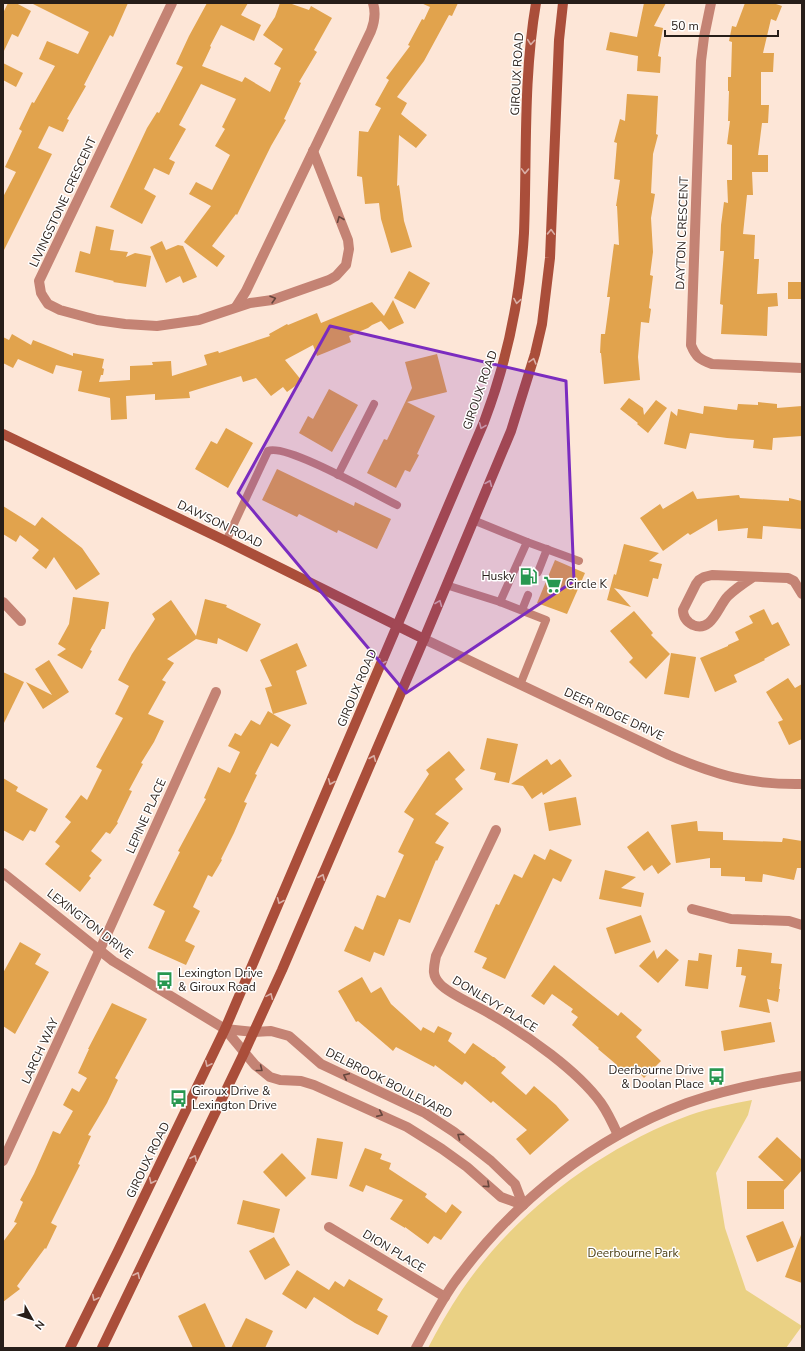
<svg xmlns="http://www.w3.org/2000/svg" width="805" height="1351" font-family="'Nunito Sans',sans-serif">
<rect width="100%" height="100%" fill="#fde6d7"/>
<path fill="#ead184" d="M752 1100 748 1115 716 1173 725 1228 746 1290 802 1326 786 1348H428C438 1329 449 1309 462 1290 514 1213 602 1147 690 1115 710 1108 731 1104 752 1100Z"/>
<g fill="#e1a34d">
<polygon points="8,3 16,3 31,11 18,37 12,34 3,53 3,13"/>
<polygon points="31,3 128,3 113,37 110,35 84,85 86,86 67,119 69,120 63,132 49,126 38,148 52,154 3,252 3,197 16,172 5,167 22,131 19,129 32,102 34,103 55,66 39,59 47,41 78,54 89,32"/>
<polygon points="207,3 248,3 241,15 261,25 254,41 221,25 210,46 211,47 202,66 242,82 245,77 270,92 281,68 274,64 283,49 263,35 275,17 280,3 289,3 309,10 311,6 332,18 314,50 317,52 299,82 301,83 284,119 286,120 271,146 237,215 236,214 212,246 225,256 217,267 184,242 211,206 189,194 196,182 212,190 230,155 215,146 225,129 222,127 236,99 201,84 179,125 186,129 169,159 175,162 169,175 154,168 144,189 156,196 142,224 110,207 147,128 157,112 159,113 183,67 176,64 189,36"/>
<polygon points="421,3 458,3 452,16 449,15 424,61 397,97 407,103 401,114 427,135 416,148 399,135 397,186 399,185 404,221 412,247 391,253 381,219 379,203 365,204 362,177 357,176 359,131 368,132 381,108 375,105 389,80 386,78 410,46 408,45 422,19 424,20 430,7"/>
<polygon points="644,3 666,3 654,26 663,28 658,56 661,57 660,73 637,71 638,56 606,50 610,32 637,37"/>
<polygon points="745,3 773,3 782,6 776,21 771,19 763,53 774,53 773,72 761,72 761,105 769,105 768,123 762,123 758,155 768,155 768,172 752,172 753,195 747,195 743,234 755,235 754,259 759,259 757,294 777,293 778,306 768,307 767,336 721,334 723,305 720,304 724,251 720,251 721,225 724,202 728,203 727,180 732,180 732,145 727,144 730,121 728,121 729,91 728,91 728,77 731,77 732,42 729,41 732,26 736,27"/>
<polygon points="3,63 23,73 16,87 3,80"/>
<polygon points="627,94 658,96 656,134 658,135 653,154 651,193 655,194 651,218 653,252 650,275 653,276 649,308 651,309 649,323 641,322 638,357 640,380 604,384 601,353 600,353 601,334 605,334 610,297 607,297 614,244 619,245 617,206 616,206 620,180 614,179 617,143 614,142 620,119 625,121"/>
<polygon points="96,226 114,230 110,250 128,252 126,257 135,253 151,256 146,287 113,282 114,281 75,272 80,251 90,254"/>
<polygon points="162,241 166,250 178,245 183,246 197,277 183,283 180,276 166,283 150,247"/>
<polygon points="409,271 430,283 415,309 394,298"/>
<rect x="788" y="282" width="14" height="17"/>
<polygon points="393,300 404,323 389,330 381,321 372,325 368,328 349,336 351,342 327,352 317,356 313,345 285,360 302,381 287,392 283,387 271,396 256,378 243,382 241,376 189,392 190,398 155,400 155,394 126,396 127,419 111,420 110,398 78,391 82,371 56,365 53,374 18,359 13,368 3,363 3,337 9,340 12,334 31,345 33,340 73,356 73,353 104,359 102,368 104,369 103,375 101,375 99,382 130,380 130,366 153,365 152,362 171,361 172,376 207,365 204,355 218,351 219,353 270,336 269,334 287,324 288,325 317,313 321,323 372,302 384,316"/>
<polygon points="437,354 447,392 407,402 435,416 417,454 419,455 410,472 405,470 396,488 367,473 384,439 387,440 412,388 405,362"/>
<polygon points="329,389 358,405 332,452 299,433 308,416 313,419"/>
<polygon points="629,398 643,408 644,415 656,400 667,408 648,433 637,424 638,423 620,409"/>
<polygon points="758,402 777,404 777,408 802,406 802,436 773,438 772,450 753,448 754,440 727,438 690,433 686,449 664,444 671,411 677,416 678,409 703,414 704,406 737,410 738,404 758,405"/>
<polygon points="226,428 253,443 228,488 195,469 211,441 217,444"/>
<polygon points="277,469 354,506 355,502 391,519 377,549 338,530 337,533 299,514 297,517 262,500"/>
<polygon points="693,491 697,499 739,495 740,498 789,501 789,498 802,501 802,529 763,526 762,539 747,538 748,528 718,531 717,519 690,535 688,533 663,551 640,518 660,504 663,509"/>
<polygon points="3,506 35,526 42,517 82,548 100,574 76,590 54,557 46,569 32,558 39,550 20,535 16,542 3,534"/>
<polygon points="624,544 659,553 649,561 662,564 658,579 653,578 648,597 614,588 631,607 607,600 614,574 616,575"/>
<polygon points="555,560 585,573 567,614 537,603"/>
<polygon points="73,597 109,602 105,629 102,629 90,650 92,651 82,669 57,655 66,649 58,644 69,624"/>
<polygon points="205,599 227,605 226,607 261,624 247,652 218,638 217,644 196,639 167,659 174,663 162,680 166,682 148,714 164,721 154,742 141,763 143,764 129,790 132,791 117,822 118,823 110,834 106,832 91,851 102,860 89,876 91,878 80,892 45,864 60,846 55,842 71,822 65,817 81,795 87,800 102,770 96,767 123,718 115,714 129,686 118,680 132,654 155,619 152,614 171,600 196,636"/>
<polygon points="764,609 772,625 778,622 790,645 764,659 765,660 734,675 737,682 715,692 700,658 728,646 728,645 739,640 735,632 753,623 749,616"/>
<polygon points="634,611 653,633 651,635 670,654 646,679 629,662 633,658 610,631"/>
<polygon points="297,643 307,666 296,671 307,704 273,714 291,725 278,747 271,743 255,774 257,775 244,802 247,803 234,833 221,859 222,860 212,877 208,875 193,907 200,911 185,941 195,946 186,965 148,948 165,911 153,905 180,852 178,851 206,799 204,798 218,767 230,773 240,752 228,746 235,733 241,736 251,720 260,725 268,711 273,714 265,688 272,686 260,660"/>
<polygon points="671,653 696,657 689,698 664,694"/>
<polygon points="49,660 69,692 43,709 26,682 52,695 35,669"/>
<polygon points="3,672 24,682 3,725"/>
<polygon points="788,678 795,688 802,684 802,739 789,745 778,722 783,720 766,692"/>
<polygon points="487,738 518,744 509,783 494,780 496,773 480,769"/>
<polygon points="449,751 465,770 455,779 463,789 435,814 449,823 435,843 444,847 437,861 436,860 410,923 399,919 384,956 374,952 370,962 344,951 355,926 363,930 377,895 385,898 404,855 398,852 414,819 404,812 429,774 426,770"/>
<polygon points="547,759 551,765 560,759 572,776 543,795 542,792 532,799 523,786 511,784"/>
<polygon points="3,778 18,787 16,791 48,809 35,832 30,830 23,841 3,830"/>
<polygon points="576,797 581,825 549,831 544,803"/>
<polygon points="697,821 698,831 723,832 723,840 782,842 783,838 802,841 802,868 797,868 794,880 763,874 762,882 745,881 745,877 721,876 721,868 710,868 710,858 676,863 671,825"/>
<polygon points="648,831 671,864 658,874 652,865 644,871 627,847"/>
<polygon points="550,849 572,860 561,882 553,878 505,979 482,968 487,958 474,952 496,904 499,905 514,874 522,878 534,854 545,860"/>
<polygon points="605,870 636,877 621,888 644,893 641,907 599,899"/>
<polygon points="641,915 651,942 615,954 606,928"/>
<polygon points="20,942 41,954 35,964 49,972 15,1034 3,1026 3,973"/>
<polygon points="666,949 679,960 658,983 639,966 654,950 657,959"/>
<polygon points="738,949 772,953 771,963 782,964 779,989 780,989 778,1002 767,999 770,1013 739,1007 746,976 741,975 742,967 736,967"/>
<polygon points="699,953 712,955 708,989 685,986 688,960 698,961"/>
<polygon points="554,965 618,1016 621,1012 642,1030 636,1037 661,1061 644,1078 635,1068 627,1076 616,1066 617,1065 598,1049 599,1048 572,1025 578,1017 571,1012 573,1009 552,994 544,1005 531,996"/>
<polygon points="362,977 371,993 381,987 391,1004 421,1031 423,1027 434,1033 438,1026 452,1033 448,1041 465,1054 473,1043 493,1057 494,1057 506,1067 501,1073 526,1095 534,1086 556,1105 569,1120 530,1155 516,1139 527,1130 493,1101 491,1103 465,1081 462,1085 435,1065 434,1067 396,1047 393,1051 358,1021 356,1022 338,991"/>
<polygon points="112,1003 147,1019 115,1078 118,1080 107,1103 88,1135 91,1136 78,1164 80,1165 51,1223 57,1226 46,1249 45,1248 17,1286 20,1289 3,1302 3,1242 17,1223 14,1222 23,1202 20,1200 34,1174 53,1131 60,1134 73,1111 63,1105 72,1088 79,1092 87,1078 78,1073 89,1049 88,1049"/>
<polygon points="771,1022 775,1042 724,1051 721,1031"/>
<polygon points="777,1137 802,1160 802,1170 784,1190 784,1209 747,1209 747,1181 784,1181 758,1157"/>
<polygon points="317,1138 343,1142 337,1179 311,1175"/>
<polygon points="365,1148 382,1154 380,1159 391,1163 389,1169 427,1194 425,1197 446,1213 452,1204 462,1212 441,1240 434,1236 428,1244 405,1227 405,1228 390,1219 403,1200 366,1185 363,1192 349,1186"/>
<polygon points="282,1153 306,1178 286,1197 263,1172"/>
<polygon points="243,1200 280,1209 274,1233 237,1224"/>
<polygon points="783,1221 794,1247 757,1262 746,1236"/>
<polygon points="801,1235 802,1235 802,1283 785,1277"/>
<polygon points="274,1237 290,1265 265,1280 249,1251"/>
<polygon points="297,1270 329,1290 335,1281 344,1287 349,1279 383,1299 377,1310 388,1316 378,1335 355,1323 314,1297 306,1309 282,1294"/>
<polygon points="205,1303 226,1348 193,1348 178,1316"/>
<polygon points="246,1318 273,1331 265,1348 231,1348"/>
</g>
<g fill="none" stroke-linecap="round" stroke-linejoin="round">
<g stroke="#c48374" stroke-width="8">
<polyline points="338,475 374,404"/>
<polyline points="473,520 527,542 500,602"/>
<path d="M226 541 268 451C286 443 376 495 397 505"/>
<polyline points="527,542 579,561"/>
<polyline points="538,572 547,549"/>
<polyline points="446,585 500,602 546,620 520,685"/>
<polyline points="522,610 528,595"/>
</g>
<g stroke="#c48374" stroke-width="10">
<polyline points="172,3 39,281 41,293 44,298 48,304 60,310 97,320 125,324 157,326 199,320 250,303 272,300 329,280 336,276 346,265 349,249 348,240 313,151"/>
<path d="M711 3 704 37 701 61 691 345C696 357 699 359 712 364L802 368"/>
<path d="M236 307 246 291 371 31C375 21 376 13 373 3"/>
<path d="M753 577C744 583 735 589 728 596 718 606 712 633 693 625 687 622 683 617 683 610L696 584 699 580 704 577 712 575 788 578 794 581 802 594"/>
<polyline points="3,602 21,621"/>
<path d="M496 830 436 956C434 967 431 975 440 984 450 995 478 1006 492 1015 527 1035 578 1071 601 1103 608 1113 613 1124 618 1135"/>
<polyline points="692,909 731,919 789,921 802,925"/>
<polyline points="3,1161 108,932 216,692"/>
<polyline points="329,1227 445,1297"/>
</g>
<g stroke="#c48374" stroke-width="10">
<path d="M424 639 669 755C716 775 750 785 802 784"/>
<polyline points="3,873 113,961 225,1029 255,1065 270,1077 280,1080 301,1081 314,1085 407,1127 442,1149 467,1167 501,1197 523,1205"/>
<polyline points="225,1029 254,1032 271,1031 289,1036 321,1064 425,1113 454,1132 491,1161 515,1184 523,1205"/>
<path d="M416 1348C428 1326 440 1303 454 1283 513 1202 593 1138 687 1103 724 1090 763 1082 802 1076"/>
</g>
<g stroke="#aa4e3a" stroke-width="10">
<polyline points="3,434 226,541 424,639"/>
<path d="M70 1348 118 1251 225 1029 484 422C508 359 520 300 524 233 527 157 523 79 536 3"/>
<polyline points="102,1348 244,1053 282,970 424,639 511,431 535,354 542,324 550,258 559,40 563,3"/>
</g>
</g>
<defs><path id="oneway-chevron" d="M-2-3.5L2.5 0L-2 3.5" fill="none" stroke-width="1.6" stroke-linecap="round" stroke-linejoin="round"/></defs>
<g stroke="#d9afa6">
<use href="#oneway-chevron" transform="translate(531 42) rotate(95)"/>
<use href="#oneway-chevron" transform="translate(525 171) rotate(92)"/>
<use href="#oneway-chevron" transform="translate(551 232) rotate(-88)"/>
<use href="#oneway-chevron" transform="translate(517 301) rotate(99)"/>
<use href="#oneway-chevron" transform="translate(533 361) rotate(-74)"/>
<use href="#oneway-chevron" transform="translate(482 426) rotate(112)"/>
<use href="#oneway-chevron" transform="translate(489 483) rotate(-67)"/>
<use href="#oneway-chevron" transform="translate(439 603) rotate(-68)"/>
<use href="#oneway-chevron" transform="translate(382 662) rotate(113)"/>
<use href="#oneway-chevron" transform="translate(373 758) rotate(-67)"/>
<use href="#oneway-chevron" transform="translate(331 782) rotate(113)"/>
<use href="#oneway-chevron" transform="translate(322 877) rotate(-67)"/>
<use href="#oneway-chevron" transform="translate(280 901) rotate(113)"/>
<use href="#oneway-chevron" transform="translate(270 996) rotate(-66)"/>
<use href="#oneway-chevron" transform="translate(208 1064) rotate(116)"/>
<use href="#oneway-chevron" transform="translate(194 1158) rotate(-64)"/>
<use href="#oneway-chevron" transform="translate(152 1181) rotate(116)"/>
<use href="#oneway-chevron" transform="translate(137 1275) rotate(-64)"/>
<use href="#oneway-chevron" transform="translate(95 1298) rotate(117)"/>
</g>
<g stroke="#66463d">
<use href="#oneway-chevron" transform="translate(340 219) rotate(-112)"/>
<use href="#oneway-chevron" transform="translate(273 299) rotate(-16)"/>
<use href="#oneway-chevron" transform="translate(260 1069) rotate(38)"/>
<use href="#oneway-chevron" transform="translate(346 1076) rotate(-155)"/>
<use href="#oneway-chevron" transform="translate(380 1114) rotate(24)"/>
<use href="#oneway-chevron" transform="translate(460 1136) rotate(-144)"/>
<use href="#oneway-chevron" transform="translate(487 1185) rotate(42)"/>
</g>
<path fill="#7b2cbf" fill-opacity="0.2" stroke="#7b2cbf" stroke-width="3" stroke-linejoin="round" d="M330 326 566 381 574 581 406 693 238 493Z"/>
<defs>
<symbol id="fuel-bare" viewBox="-9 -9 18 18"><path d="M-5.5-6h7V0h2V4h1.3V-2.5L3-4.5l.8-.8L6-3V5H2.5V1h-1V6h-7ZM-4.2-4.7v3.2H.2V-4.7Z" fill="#289750" stroke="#fff" stroke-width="2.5" paint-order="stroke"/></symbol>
<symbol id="supermarket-bare" viewBox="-9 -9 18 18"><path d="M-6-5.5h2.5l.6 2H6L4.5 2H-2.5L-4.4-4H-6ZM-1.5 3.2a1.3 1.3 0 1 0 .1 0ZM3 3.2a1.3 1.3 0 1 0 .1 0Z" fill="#289750" stroke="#fff" stroke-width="2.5" paint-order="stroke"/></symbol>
<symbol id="bus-bare" viewBox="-9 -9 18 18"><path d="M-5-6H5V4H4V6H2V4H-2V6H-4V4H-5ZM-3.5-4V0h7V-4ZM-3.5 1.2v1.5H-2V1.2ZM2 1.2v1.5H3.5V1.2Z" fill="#289750" stroke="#fff" stroke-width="2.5" paint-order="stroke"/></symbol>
</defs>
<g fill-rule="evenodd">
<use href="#fuel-bare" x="516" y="564" width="25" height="25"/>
<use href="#supermarket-bare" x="540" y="572" width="25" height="25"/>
<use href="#bus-bare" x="152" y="968" width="25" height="25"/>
<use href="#bus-bare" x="704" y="1064" width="25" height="25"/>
<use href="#bus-bare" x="166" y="1086" width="25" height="25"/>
</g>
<g text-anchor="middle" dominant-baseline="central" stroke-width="3" stroke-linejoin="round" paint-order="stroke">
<g font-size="12" fill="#271e19" stroke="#fff">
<text transform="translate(517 74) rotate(-87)">GIROUX ROAD</text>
<text transform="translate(63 202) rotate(-65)">LIVINGSTONE CRESCENT</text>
<text transform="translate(682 233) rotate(-88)">DAYTON CRESCENT</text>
<text transform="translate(480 390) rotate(-71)">GIROUX ROAD</text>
<text transform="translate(220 524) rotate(26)">DAWSON ROAD</text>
<text transform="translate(357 688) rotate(-67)">GIROUX ROAD</text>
<text transform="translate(614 714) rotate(25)">DEER RIDGE DRIVE</text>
<text transform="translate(146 816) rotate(-66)">LEPINE PLACE</text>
<text transform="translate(90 924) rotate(38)">LEXINGTON DRIVE</text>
<text transform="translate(495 1004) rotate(31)">DONLEVY PLACE</text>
<text transform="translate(40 1051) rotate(-65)">LARCH WAY</text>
<text transform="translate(389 1083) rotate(27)">DELBROOK BOULEVARD</text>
<text transform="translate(148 1160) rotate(-64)">GIROUX ROAD</text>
<text transform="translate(394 1251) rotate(31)">DION PLACE</text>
</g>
<g font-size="12" fill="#271e19" stroke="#fff" text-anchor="start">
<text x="515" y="576" text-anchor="end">Husky</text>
<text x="566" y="584">Circle K</text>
<text x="178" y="973">Lexington Drive<tspan x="178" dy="14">&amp; Giroux Road</tspan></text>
<text x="704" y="1070" text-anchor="end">Deerbourne Drive<tspan x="704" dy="14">&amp; Doolan Place</tspan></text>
<text x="192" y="1091">Giroux Drive &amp;<tspan x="192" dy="14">Lexington Drive</tspan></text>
</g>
<g font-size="12" fill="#4c3f14" stroke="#fff">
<text x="633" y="1253">Deerbourne Park</text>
</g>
</g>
<rect width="805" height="1351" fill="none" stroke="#271e19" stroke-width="8"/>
<g transform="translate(32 1319) rotate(129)" stroke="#ffffff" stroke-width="3" paint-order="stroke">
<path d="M0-3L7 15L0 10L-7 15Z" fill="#271e19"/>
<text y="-6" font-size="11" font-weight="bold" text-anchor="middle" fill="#271e19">N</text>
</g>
<path d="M665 30v6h113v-6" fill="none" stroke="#271e19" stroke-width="2"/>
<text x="671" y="30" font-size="12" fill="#271e19" stroke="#ffffff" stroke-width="3" paint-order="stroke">50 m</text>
</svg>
